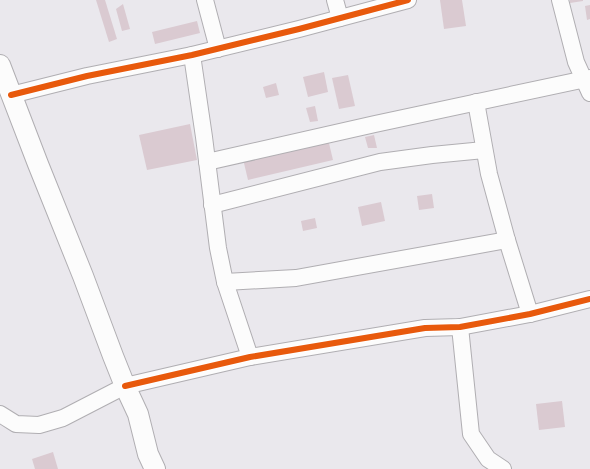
<svg xmlns="http://www.w3.org/2000/svg" width="590" height="469" font-family="'Varela Round',sans-serif">
<rect width="100%" height="100%" fill="#eae8ed"/>
<g fill="#dacad1">
<polygon points="96,0 105,0 117,39 109,42"/>
<polygon points="440,0 462,0 466,26 444,29"/>
<polygon points="570,0 583,0 583,1 570,3"/>
<polygon points="123,4 130,29 122,31 116,9"/>
<polygon points="590,5 590,19 587,20 585,6"/>
<polygon points="197,21 200,33 155,44 152,32"/>
<polygon points="324,72 328,92 308,97 303,77"/>
<polygon points="348,75 355,106 339,109 332,78"/>
<polygon points="276,83 279,95 266,98 263,87"/>
<polygon points="315,106 318,121 310,122 306,108"/>
<polygon points="190,124 197,160 147,170 139,135"/>
<polygon points="374,135 377,148 368,148 365,137"/>
<polygon points="328,139 333,160 248,180 243,159"/>
<polygon points="432,194 434,208 419,210 417,196"/>
<polygon points="381,202 385,221 362,226 358,207"/>
<polygon points="315,218 317,228 303,231 301,221"/>
<polygon points="562,401 565,427 539,430 536,404"/>
<polygon points="53,452 58,469 35,469 32,459"/>
</g>
<g fill="none" stroke-linecap="round" stroke-linejoin="round">
<defs>
<g id="minor">
<polyline points="205,0 218,49"/>
<polyline points="335,0 340,18"/>
<polyline points="560,0 576,62 590,93"/>
<polyline points="192,55 204,137 218,248 225,282 250,357"/>
<polyline points="11,95 87,76 192,55 299,29 408,0"/>
<polyline points="476,102 489,174 507,240 530,314"/>
<polyline points="207,162 375,124 590,78"/>
<polyline points="212,205 380,162 432,155 484,150"/>
<polyline points="225,282 296,278 507,240"/>
<polyline points="460,327 471,434 488,459 503,469"/>
<polyline points="0,414 16,424 39,425 63,418 125,386 250,357 425,328 460,327 530,314 590,299"/>
</g>
<polyline id="major" points="0,65 38,164 83,276 113,356 125,386 138,414 148,454 155,469"/>
</defs>
<use href="#minor" stroke="#b0aeb2" stroke-width="18"/>
<use href="#major" stroke="#b0aeb2" stroke-width="22"/>
<use href="#minor" stroke="#fcfcfc" stroke-width="16"/>
<use href="#major" stroke="#fcfcfc" stroke-width="20"/>
<defs>
<g id="cycleway">
<polyline points="11,95 87,76 192,55 299,29 408,0"/>
<polyline points="125,386 250,357 425,328 460,327 530,314 590,299"/>
</g>
</defs>
<use href="#cycleway" stroke="#fff" stroke-width="8"/>
<use href="#cycleway" stroke="#e8590c" stroke-width="6"/>
</g>
</svg>
